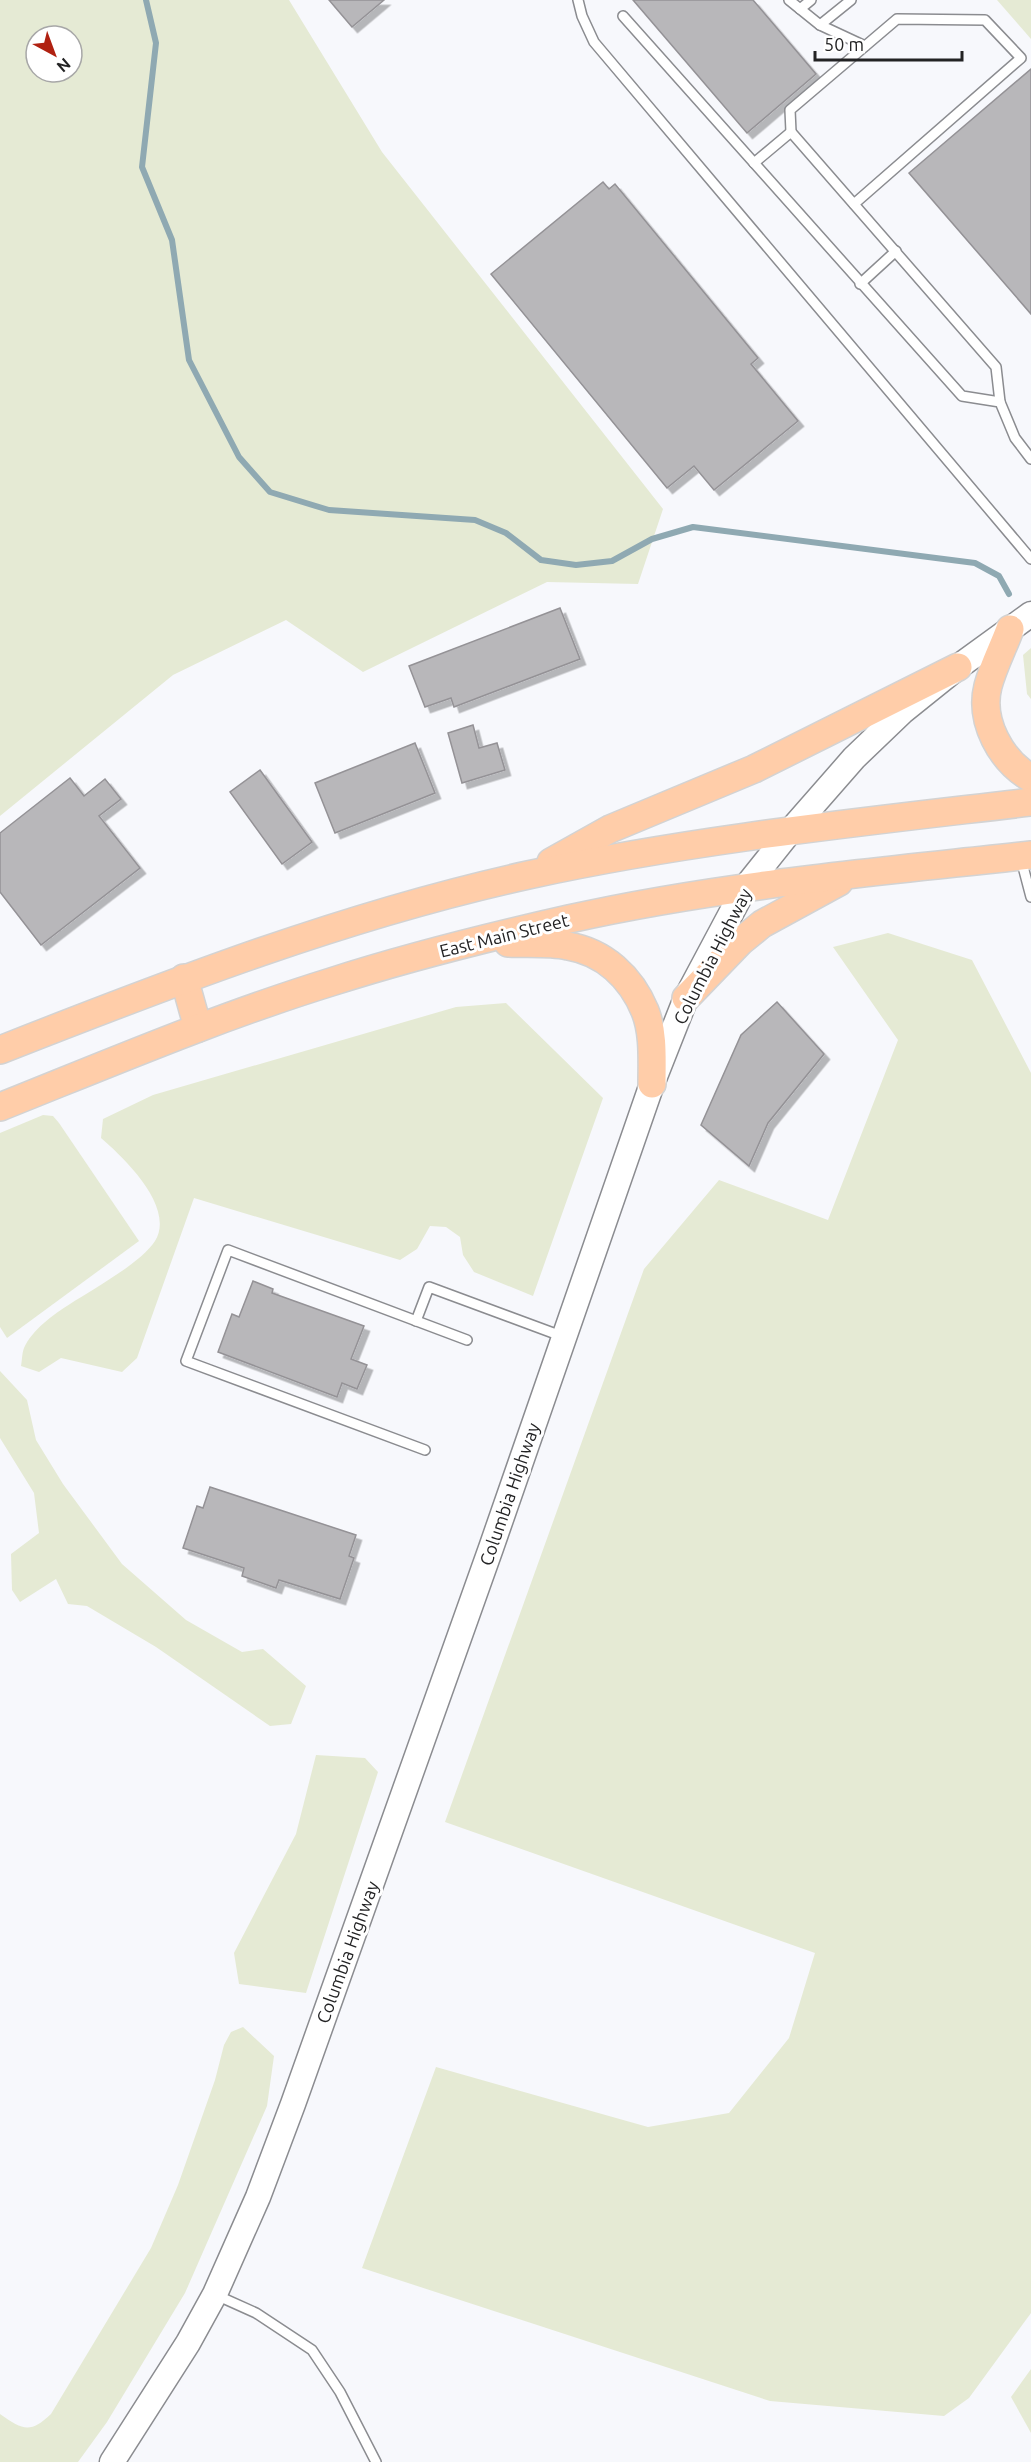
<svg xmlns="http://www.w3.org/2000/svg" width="1031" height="2462" font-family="Ubuntu,sans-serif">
<defs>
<filter id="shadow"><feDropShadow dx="5.5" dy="5.5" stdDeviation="0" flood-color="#0004"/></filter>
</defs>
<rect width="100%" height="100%" fill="#f7f8fc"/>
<g fill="#e5ead4" fill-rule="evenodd">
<path d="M0 0H289L382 152 663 509 638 584 547 582 363 672 286 620 173 675 0 816ZM36 36H72V72H36Z"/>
<polygon points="997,0 1031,0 1031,39"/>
<polygon points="1031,648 1031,699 1027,694 1023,655"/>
<polygon points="888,933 972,960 1031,1073 1031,2313 969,2398 944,2416 770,2401 362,2268 436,2067 648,2127 729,2113 789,2038 815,1953 445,1822 644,1269 719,1180 828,1220 898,1040 833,947"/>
<path d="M506 1003 603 1098 533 1296 474 1272 463 1255 460 1237 446 1227 430 1226 417 1249 400 1260 194 1198 137 1358 122 1372 61 1358 39 1372 21 1366C22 1361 22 1353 24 1348 32 1330 54 1314 70 1304 93 1289 141 1263 155 1241 176 1207 123 1157 101 1138L103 1119 153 1095 456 1007Z"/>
<polygon points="43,1115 53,1116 59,1123 139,1241 7,1338 0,1327 0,1133"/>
<polygon points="0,1371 27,1400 36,1440 63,1484 122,1564 186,1620 242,1652 263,1649 306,1686 291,1724 270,1726 156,1647 87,1606 68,1604 56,1579 20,1602 12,1590 11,1554 39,1533 34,1493 0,1438"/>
<polygon points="316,1755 365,1758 378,1772 306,1993 239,1984 234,1953 296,1834"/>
<path d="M243 2027 274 2056 267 2106 185 2293 107 2422 78 2462H0V2414C23 2430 30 2434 51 2414L151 2248 178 2185 215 2080 224 2045 231 2032Z"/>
<polygon points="1031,2369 1031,2433 1011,2397"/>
</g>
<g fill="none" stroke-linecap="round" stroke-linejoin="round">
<polyline stroke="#8fa9b2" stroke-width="6" points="146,0 156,43 142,167 172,240 189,360 239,457 270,492 329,510 475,520 506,533 541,560 576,565 612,561 652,539 693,527 975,563 999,576 1009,594"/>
</g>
<g fill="#b8b7ba" stroke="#949296" stroke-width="1.5" filter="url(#shadow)">
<polygon points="329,0 384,0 352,27"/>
<polygon points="633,0 753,0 816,74 747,133"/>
<polygon points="1031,69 1031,314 909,173"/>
<polygon points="603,182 609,189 615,184 758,358 751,364 798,421 714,490 694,466 667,488 491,274"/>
<polygon points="560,608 580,659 454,707 451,698 425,707 409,666"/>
<polygon points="473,725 479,748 497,743 505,770 462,783 448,733"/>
<polygon points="415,743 435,793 335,833 315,783"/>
<polygon points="260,770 312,842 282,864 230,792"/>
<polygon points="70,778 84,796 105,779 121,799 99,816 140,868 41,945 0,892 0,833"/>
<polygon points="777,1002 824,1054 768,1123 749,1166 701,1125 741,1035"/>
<polygon points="253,1281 273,1289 272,1293 364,1326 351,1359 367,1365 357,1389 342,1383 337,1397 218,1352 232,1314 239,1317"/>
<polygon points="210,1487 356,1535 349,1556 354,1558 340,1599 279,1580 276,1588 242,1576 244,1568 183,1548 197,1506 203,1508"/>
</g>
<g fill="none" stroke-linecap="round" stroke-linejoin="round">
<defs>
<g id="lane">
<polyline points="578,0 582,16 594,42 1031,559"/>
<polyline points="789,0 820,25 865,46"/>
<polyline points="800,9 811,0"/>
<polyline points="623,16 962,396 1000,402 1015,438 1031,459"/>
<polyline points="820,25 851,0"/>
<polyline points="791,132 790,110 897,19 985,20 1021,58 854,204"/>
<polyline points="754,163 791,132 996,367 1000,402"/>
<polyline points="860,284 896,251"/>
<polyline points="1021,859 1031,897"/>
<polyline points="416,1321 429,1287 564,1337"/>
<polyline points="425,1450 186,1361 228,1250 467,1340"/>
<polyline points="216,2295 256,2313 312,2350 340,2392 376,2462"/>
</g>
<polyline id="secondary" points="112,2462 188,2343 215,2294 258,2197 293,2104 491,1548 652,1084 686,998 744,889 791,830 854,758 902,712 958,667 1031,614"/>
<g id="primary">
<path d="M1010 629C1003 648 993 667 988 686 979 721 1001 761 1031 778"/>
<polyline points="551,862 610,829 754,769 958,667"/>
<path d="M508 943C527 944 549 942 568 946 604 952 631 977 645 1011 654 1033 652 1061 652 1084"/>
<polyline points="184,978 198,1028"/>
<polyline points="686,998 740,942 762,924 839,882"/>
<path d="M0 1050C173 982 346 915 528 875 694 839 862 822 1031 802"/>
<path d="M0 1107C110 1063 218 1017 331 982 409 957 489 937 569 919 721 885 877 872 1031 855"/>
</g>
</defs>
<use href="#lane" stroke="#8b8c90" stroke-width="12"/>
<use href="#secondary" stroke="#8b8c90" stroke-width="27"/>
<use href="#primary" stroke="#d3d3d3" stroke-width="30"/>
<use href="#lane" stroke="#fff" stroke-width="9"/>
<use href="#secondary" stroke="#fff" stroke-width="24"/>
<use href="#primary" stroke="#ffcda9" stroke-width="27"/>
</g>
<g text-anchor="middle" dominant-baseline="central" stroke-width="6" stroke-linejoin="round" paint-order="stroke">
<g font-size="18" fill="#232324" stroke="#fff">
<text transform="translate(504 935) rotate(-14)">East Main Street</text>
<text transform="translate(712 956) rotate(-63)">Columbia Highway</text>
<text transform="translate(509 1494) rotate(-71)">Columbia Highway</text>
<text transform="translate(347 1952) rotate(-70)">Columbia Highway</text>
</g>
</g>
<g transform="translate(54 54) rotate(139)"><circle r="28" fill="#ffffff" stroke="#a7a7a7" stroke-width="1.5"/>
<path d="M0-4.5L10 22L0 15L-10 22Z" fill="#b02111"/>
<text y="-9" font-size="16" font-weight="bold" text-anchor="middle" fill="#232324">N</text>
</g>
<path d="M815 51v9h147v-9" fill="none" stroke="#232324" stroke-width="3"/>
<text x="824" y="51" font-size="18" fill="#232324" stroke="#ffffff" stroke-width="4.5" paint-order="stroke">50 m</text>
</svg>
